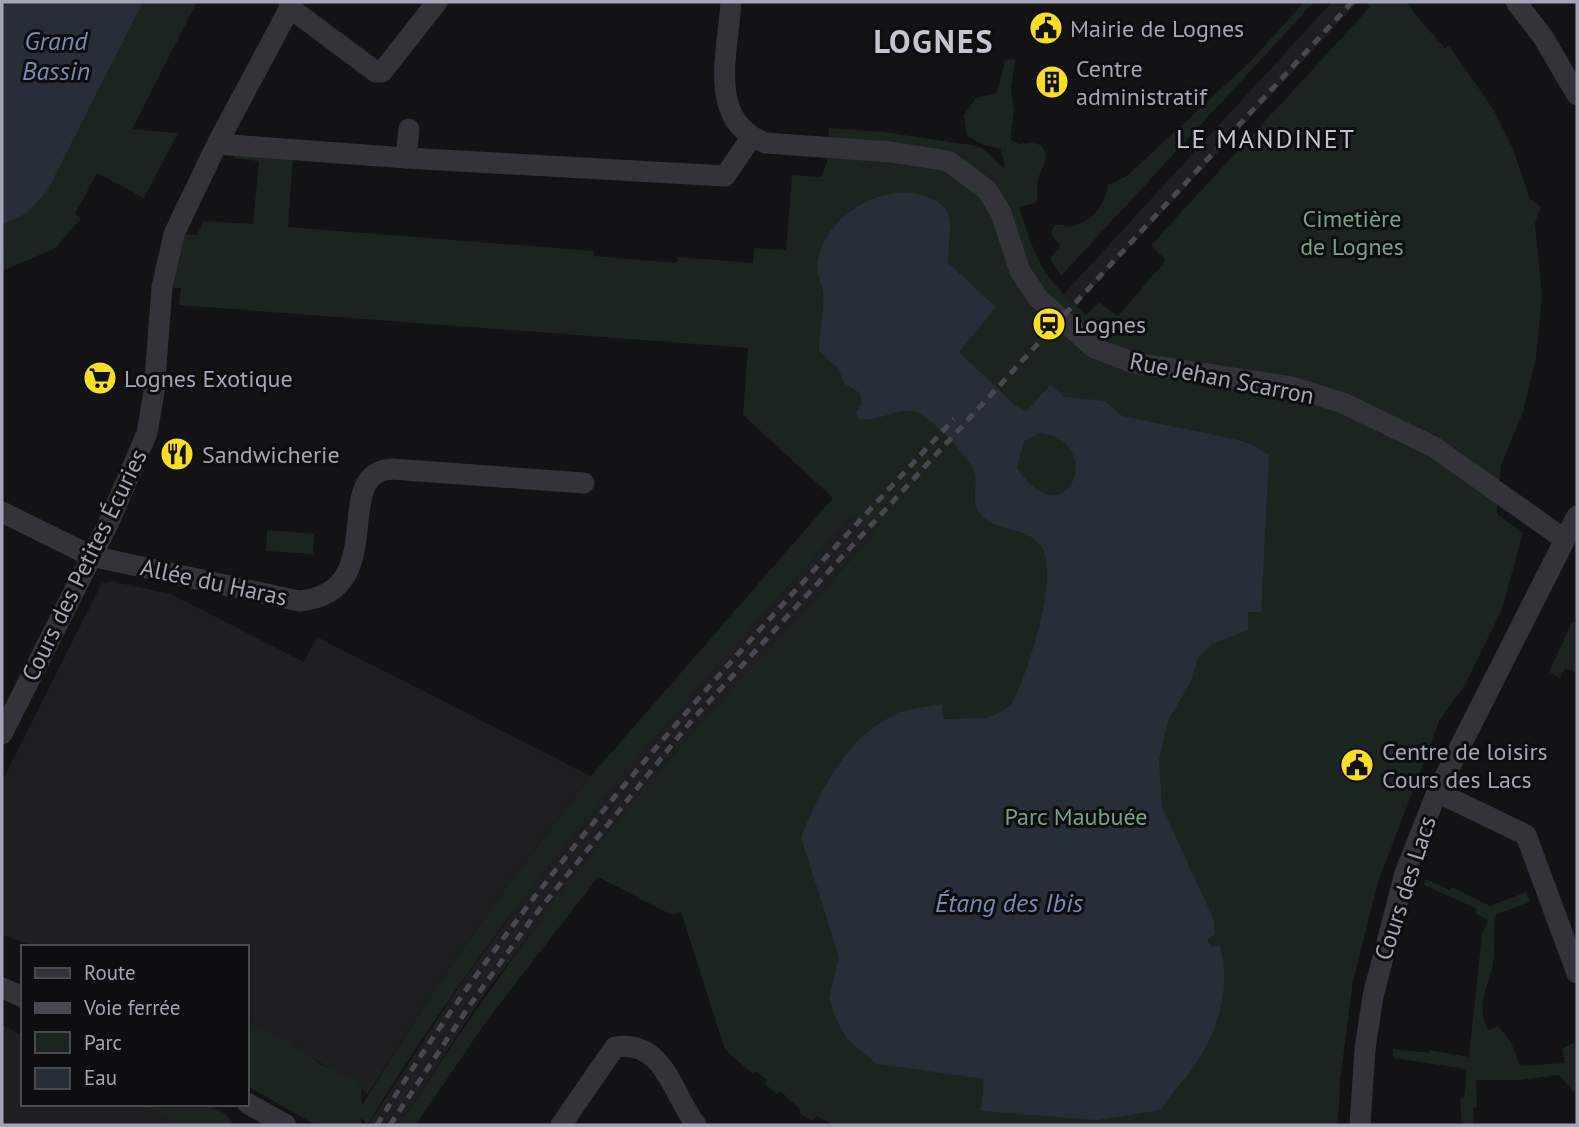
<svg xmlns="http://www.w3.org/2000/svg" width="1579" height="1127" font-family="'PT Sans',sans-serif">
<rect width="100%" height="100%" fill="#131214"/>
<g fill="#1f1e21">
<polygon points="1332,2 1358,2 993,395 875,533 673,755 605,837 485,993 399,1125 368,1125 464,979 554,857 670,717 910,451 916,455"/>
<polygon points="110,581 171,594 304,662 317,637 591,776 510,882 432,993 368,1094 296,1047 247,1025 247,947 37,947 2,935 2,781 102,583"/>
<polygon points="2,1025 23,1036 23,1104 153,1104 185,1125 2,1125"/>
</g>
<g fill="#1c241f">
<polygon points="2,2 197,2 132,129 178,133 144,198 97,173 75,214 81,219 54,249 4,270"/>
<path d="M1304 2H1314L1061 276 1050 258 1060 246 1051 234 1055 225C1062 223 1064 227 1071 226 1090 224 1107 202 1108 185L1127 176 1252 60Z"/>
<path d="M1365 2H1407L1418 18 1445 48 1449 45 1493 109 1513 149 1530 199 1541 207 1535 223 1542 297 1536 358 1523 412 1501 465 1497 514 1523 533 1502 609 1465 685 1440 719 1378 882 1353 981 1340 1081 1338 1125H828L829 1122 816 1116 813 1121 799 1113 801 1110 780 1091 777 1094 765 1084 767 1080 756 1071 753 1074 725 1050 681 912 672 915 598 877 485 1023 418 1122 422 1125H399C464 1026 530 930 605 837 689 731 784 634 875 533L853 515C678 707 503 901 368 1124L361 1118 362 1125H316L247 1086V1021L305 1052 320 1064 357 1081 361 1088 362 1105 432 993 510 882 591 776 833 498 743 415 748 348 179 305 181 288 162 287 174 234 197 235 204 221 253 224 259 161 233 158 243 138 294 142 288 227 594 251V256L677 263 678 257 753 263 754 248 786 250 792 175 821 177 827 162 829 128 883 132 971 145 982 148 1005 169 1001 149 984 145 967 136 964 115 976 98 997 93 1005 61 1009 59 1015 60 1011 90 1014 111 1010 139 1019 144 1035 142C1055 154 1042 163 1038 180 1036 188 1039 195 1036 203L1019 207C1037 264 1042 275 1086 315L1099 302 1118 316 1166 260 1151 245 1370 7Z"/>
<polygon points="267,530 314,534 313,554 266,551"/>
<polygon points="1572,622 1577,624 1577,673 1565,668 1560,678 1549,672"/>
<path d="M1426 879 1450 890 1452 887 1490 906 1526 892 1530 902 1497 914 1495 919C1492 934 1496 949 1493 964 1488 989 1475 1004 1488 1030L1498 1026 1511 1042 1520 1066 1565 1063 1562 1049 1574 1043 1577 1053V1090L1574 1092 1559 1075 1521 1080H1476L1477 1107 1473 1108 1474 1125H1462L1460 1099 1464 1098 1467 1069 1393 1058V1049L1429 1053 1430 1050 1469 1057 1482 934 1488 920 1476 914 1477 909 1424 885Z"/>
<path d="M138 1104C168 1104 217 1094 234 1125H178Z"/>
</g>
<g fill="#282e38" fill-rule="evenodd">
<polygon points="2,2 143,2 47,191 27,213 2,225"/>
<path d="M914 193C963 204 948 225 948 263L996 307 959 352 1016 406 1026 412 1051 384 1064 397 1105 401 1122 416 1234 439 1251 444 1269 455 1261 612H1248V630L1212 644 1198 658 1191 682 1168 720 1159 760 1162 807 1213 918 1215 934 1207 940 1212 947 1220 946C1232 990 1217 1034 1192 1069 1183 1082 1170 1094 1162 1108L1155 1111 1097 1120 981 1111 984 1079 877 1064 848 1040 837 1021 829 999 839 957 801 837C821 789 847 735 899 713 912 708 928 707 942 704L943 719 988 718 1011 706C1026 677 1061 576 1041 546 1026 524 991 534 978 510 971 498 978 485 975 473 970 458 931 417 916 412 897 406 878 423 859 419L856 413 862 404 860 393 845 384 838 368 819 351C819 332 825 309 823 291 821 279 815 272 818 259 828 217 873 189 914 193ZM1040 433C1107 439 1068 544 1017 468L1024 441Z"/>
</g>
<g fill="none" stroke-linecap="round" stroke-linejoin="round">
<g stroke="#333339" stroke-width="21">
<path d="M731 2C728 52 706 122 766 143L891 152 948 161 987 190 1001 213 1020 271 1038 298 1094 348 1134 363 1292 387 1343 403 1434 447 1564 539"/>
<polyline points="1516,2 1543,37 1577,95"/>
<polyline points="289,7 376,72 382,72 437,2"/>
<polyline points="217,144 406,158 725,176 751,138"/>
<polyline points="406,158 409,129"/>
<path d="M2 512 91 556 299 601C393 593 328 472 392 469L584 483"/>
<polyline points="2,734 109,522 147,433 154,392 162,287 174,234 217,144 293,2"/>
<polyline points="1437,792 1526,835 1577,973"/>
<polyline points="2,988 23,997"/>
<polyline points="247,1103 286,1125"/>
<path d="M561 1125 615 1047C664 1039 673 1095 696 1125"/>
<polyline points="1360,1125 1365,1049 1373,996 1405,873 1437,792 1577,516"/>
</g>
<g stroke="#484850" stroke-width="5" stroke-dasharray="9 7" stroke-linecap="butt">
<path d="M377 1125C536 864 747 642 954 419"/>
<polyline points="390,1125 470,1005 531,920 692,720 1352,2"/>
</g>
</g>
<defs>
<symbol id="civic-disc" viewBox="-11 -11 22 22"><circle r="9.5" fill="#f9de26" stroke="#0e0d0f"/><path d="M-.6-6.5H3V-4.5H.6V-3L4-1V1h2V6H-6V1h2V-1L-.6-3ZM-1.2 2.5V6h2.4V2.5Z" fill="#111"/></symbol>
<symbol id="building-disc" viewBox="-11 -11 22 22"><circle r="9.5" fill="#f9de26" stroke="#0e0d0f"/><path d="M-4-6H4V6H1V3H-1V6H-4ZM-2.5-4.3h1.7v1.8h-1.7ZM.8-4.3h1.7v1.8H.8ZM-2.5-1h1.7V.8h-1.7ZM.8-1h1.7V.8H.8Z" fill="#111"/></symbol>
<symbol id="station-disc" viewBox="-11 -11 22 22"><circle r="9.5" fill="#f9de26" stroke="#0e0d0f"/><path d="M-3-6H3Q5-6 5-4V2Q5 4 3 4L4.5 6H3L1.5 4h-3L-3 6H-4.5L-3 4Q-5 4-5 2V-4Q-5-6-3-6ZM-3.5-4v3h7v-3ZM-3.5 1v1.5H-2V1ZM2 1v1.5H3.5V1Z" fill="#111"/></symbol>
<symbol id="supermarket-disc" viewBox="-11 -11 22 22"><circle r="9.5" fill="#f9de26" stroke="#0e0d0f"/><path d="M-6-5.5h2.5l.6 2H6L4.5 2H-2.5L-4.4-4H-6ZM-1.5 3.2a1.3 1.3 0 1 0 .1 0ZM3 3.2a1.3 1.3 0 1 0 .1 0Z" fill="#111"/></symbol>
<symbol id="restaurant-disc" viewBox="-11 -11 22 22"><circle r="9.5" fill="#f9de26" stroke="#0e0d0f"/><path d="M-5-6h1v4h1v-4h1v4h1v-4h1v5L-1.5 .5V6h-2V.5L-5-1ZM5-6V6H3V1.5H1.5Q1.5-4 5-6Z" fill="#111"/></symbol>
</defs>
<g fill-rule="evenodd">
<use href="#civic-disc" x="1027" y="9" width="38" height="38"/>
<use href="#building-disc" x="1033" y="63" width="38" height="38"/>
<use href="#station-disc" x="1030" y="305" width="38" height="38"/>
<use href="#supermarket-disc" x="81" y="359" width="38" height="38"/>
<use href="#restaurant-disc" x="158" y="435" width="38" height="38"/>
<use href="#civic-disc" x="1338" y="746" width="38" height="38"/>
</g>
<g text-anchor="middle" dominant-baseline="central" stroke-width="6" stroke-linejoin="round" paint-order="stroke">
<g font-size="24" fill="#a3a5b5" stroke="#0e0d0f" text-anchor="start">
<text x="1070" y="28">Mairie de Lognes</text>
<text x="1076" y="68">Centre<tspan x="1076" dy="28">administratif</tspan></text>
<text x="1074" y="324">Lognes</text>
<text x="124" y="378">Lognes Exotique</text>
<text x="202" y="454">Sandwicherie</text>
<text x="1382" y="751">Centre de loisirs<tspan x="1382" dy="28">Cours des Lacs</tspan></text>
</g>
<g font-size="24" fill="#79a184" stroke="#0e0d0f">
<text x="1352" y="218">Cimetière<tspan x="1352" dy="28">de Lognes</tspan></text>
<text x="1076" y="816">Parc Maubuée</text>
</g>
<g font-size="24" fill="#a3a5b5" stroke="#0e0d0f">
<text transform="translate(1222 378) rotate(11)">Rue Jehan Scarron</text>
<text transform="translate(84 565) rotate(-64)">Cours des Petites Écuries</text>
<text transform="translate(214 582) rotate(12)">Allée du Haras</text>
<text transform="translate(1405 888) rotate(-72)">Cours des Lacs</text>
</g>
<g font-size="26" font-style="italic" fill="#788bb2" stroke="#0e0d0f">
<text x="56" y="40">Grand<tspan x="56" dy="30">Bassin</tspan></text>
<text x="1009" y="902">Étang des Ibis</text>
</g>
<g font-size="26" letter-spacing="2" fill="#c4c5d1" stroke="#0e0d0f">
<text x="1266" y="138">LE MANDINET</text>
</g>
<g font-size="32" font-weight="bold" letter-spacing="2" fill="#c4c5d1" stroke="#0e0d0f">
<text x="934" y="41">LOGNES</text>
</g>
</g>
<rect width="1579" height="1127" fill="none" stroke="#a3a5b5" stroke-width="7"/>
<rect x="21" y="945" width="228" height="161" fill="#0e0d0f" stroke="#4a4a51" stroke-width="2"/>
<rect x="35" y="968" width="35" height="10" fill="#333339" stroke="#4a4a51" stroke-width="2"/>
<text x="84" y="980" font-size="21" fill="#a3a5b5">Route</text>
<rect x="35" y="1003" width="35" height="10" fill="#484850" stroke="#4a4a51" stroke-width="2"/>
<text x="84" y="1015" font-size="21" fill="#a3a5b5">Voie ferrée</text>
<rect x="35" y="1032" width="35" height="21" fill="#1c241f" stroke="#4a4a51" stroke-width="2"/>
<text x="84" y="1050" font-size="21" fill="#a3a5b5">Parc</text>
<rect x="35" y="1068" width="35" height="21" fill="#282e38" stroke="#4a4a51" stroke-width="2"/>
<text x="84" y="1085" font-size="21" fill="#a3a5b5">Eau</text>
</svg>
